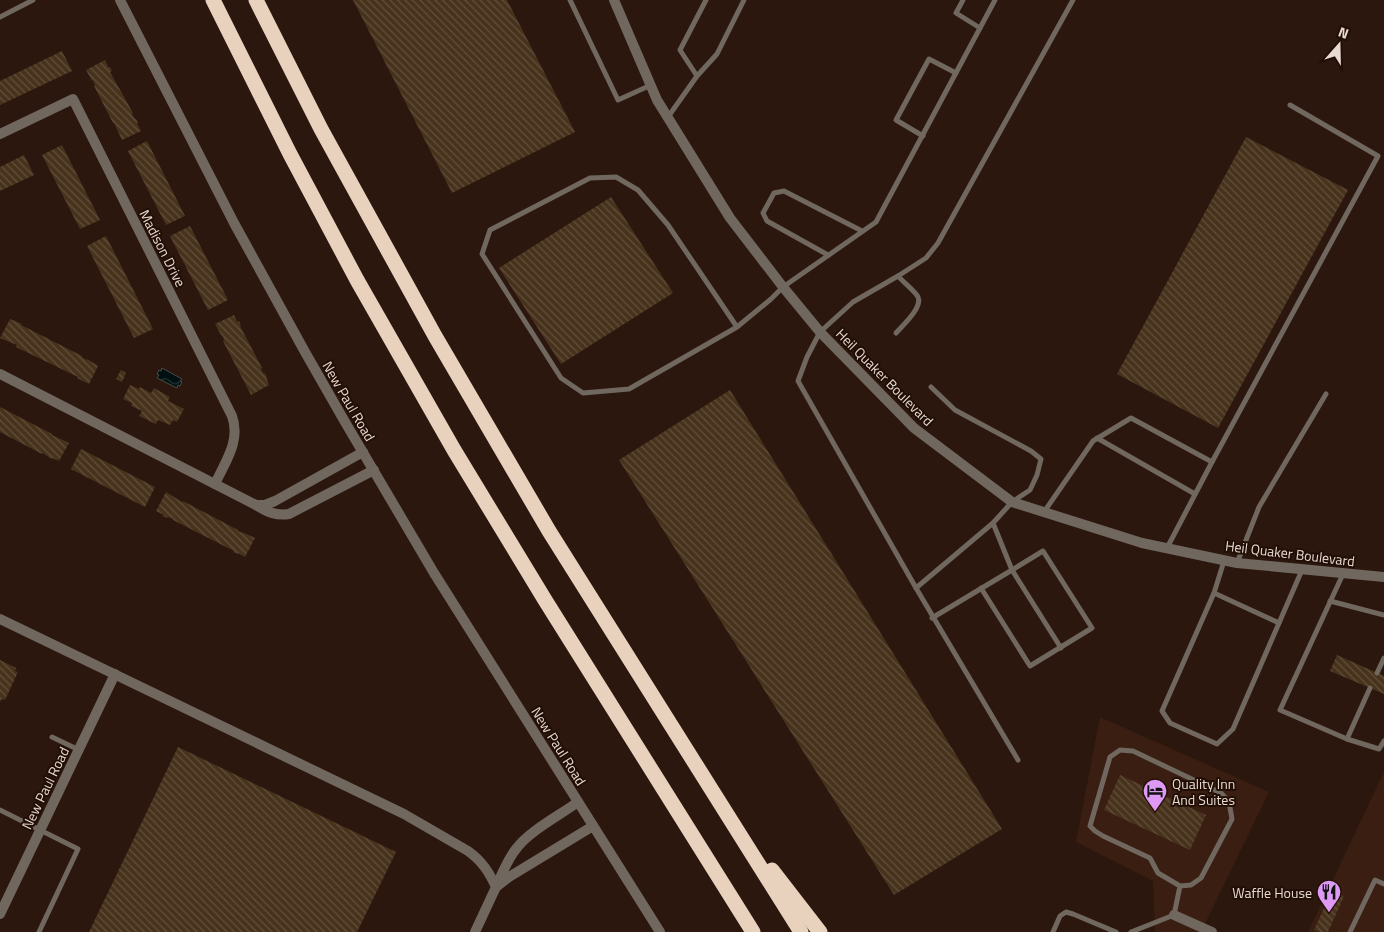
<svg xmlns="http://www.w3.org/2000/svg" width="1384" height="932" font-family="'Titillium Web',sans-serif">
<defs>
<pattern id="water-waves" width="16" height="10" patternUnits="userSpaceOnUse" patternTransform="scale(1.25)"><rect width="16" height="10" fill="#001011"/><path d="M0 5q4-4 8 0t8 0" fill="none" stroke="#253233"/></pattern>
<pattern id="building-back-hatch" width="6" height="6" patternUnits="userSpaceOnUse" patternTransform="scale(1.25)"><rect width="6" height="6" fill="#47321c"/><path d="M-1 5l2 2M0 0l6 6M5-1l2 2" fill="none" stroke="#624f3c"/></pattern>
</defs>
<rect width="100%" height="100%" fill="#2b170d"/>
<g fill="#391e11">
<polygon points="1100,717 1269,792 1201,932 1155,932 1153,881 1076,842"/>
<polygon points="1384,772 1384,932 1308,932"/>
</g>
<polygon fill="url(#water-waves)" stroke="#464d4b" points="162,368 182,379 180,381 182,382 180,386 178,385 177,388 157,378 159,375 157,374 159,370 161,371"/>
<g fill="url(#building-back-hatch)">
<polygon points="353,0 507,0 575,132 452,193"/>
<polygon points="62,51 72,71 0,105 0,81"/>
<polygon points="105,60 108,67 110,67 112,71 110,72 133,113 132,114 135,119 136,119 138,123 137,123 141,131 122,140 114,123 113,123 94,86 95,86 93,80 92,81 86,70"/>
<polygon points="1246,137 1348,190 1218,428 1117,374"/>
<polygon points="147,141 185,216 166,225 128,151"/>
<polygon points="62,145 100,220 80,229 42,155"/>
<polygon points="24,155 34,175 0,191 0,167"/>
<polygon points="611,197 673,293 561,364 499,268"/>
<polygon points="190,226 228,300 208,310 170,236"/>
<polygon points="106,236 153,329 134,338 87,246"/>
<polygon points="234,315 237,322 239,321 241,326 240,326 262,368 261,369 264,374 265,373 269,385 251,395 223,341 224,340 222,335 221,335 215,324"/>
<polygon points="10,319 22,324 21,325 82,356 82,357 87,360 87,359 98,366 89,384 77,378 78,377 16,347 17,345 0,338"/>
<polygon points="121,370 126,373 122,382 116,379"/>
<polygon points="130,385 139,389 140,387 151,393 154,388 170,397 168,401 184,409 177,422 173,420 170,425 158,420 156,424 139,416 142,411 131,406 132,403 123,399"/>
<polygon points="730,390 1002,829 894,895 619,460"/>
<polygon points="0,407 52,434 52,435 69,443 59,461 52,458 51,459 43,453 42,454 0,432"/>
<polygon points="81,449 155,487 145,507 71,469"/>
<polygon points="166,492 182,502 183,501 238,530 238,531 243,533 244,533 255,538 245,557 238,553 237,554 233,552 234,551 173,520 173,519 168,517 167,518 163,516 164,515 156,511"/>
<polygon points="1337,655 1384,676 1384,694 1330,671"/>
<polygon points="0,660 16,668 15,671 18,672 5,700 2,699 0,702"/>
<polygon points="178,747 396,852 357,932 89,932"/>
<polygon points="1120,775 1206,815 1190,850 1104,810"/>
<polygon points="1332,891 1344,896 1328,932 1319,932 1314,930"/>
</g>
<g fill="none" stroke-linecap="round" stroke-linejoin="round">
<g stroke="#70675f" stroke-width="5">
<polyline points="570,0 618,100 651,85"/>
<polyline points="963,0 956,13 980,28"/>
<polyline points="0,17 33,0"/>
<polyline points="697,76 680,50 706,0"/>
<polyline points="668,117 697,76 717,54 744,0"/>
<polyline points="923,136 896,120 929,59 956,73"/>
<polyline points="828,255 767,221 763,213 774,193 784,191 862,231"/>
<polyline points="737,327 668,225 638,190 616,177 590,178 490,230 482,254 561,378 583,393 629,389 737,327 771,299 783,287 876,222 995,0"/>
<path d="M896 333C903 325 923 307 918 297 916 292 902 281 898 276"/>
<polyline points="931,387 955,410 1031,451 1041,459 1037,475 1030,490 1012,502 993,523 916,588 798,381 807,357 820,332 853,302 898,276 926,258 938,243 1073,0"/>
<polyline points="1097,438 1195,494"/>
<polyline points="1212,462 1378,156 1290,105"/>
<polyline points="1044,512 1093,441 1131,418 1212,462 1167,548"/>
<polyline points="1224,561 1214,593 1162,711 1170,723 1217,744 1233,729 1302,570"/>
<polyline points="1237,563 1259,507 1326,394"/>
<polyline points="1343,574 1280,710 1347,739 1370,688"/>
<polyline points="916,588 1018,760"/>
<polyline points="981,588 1030,666 1092,628 1043,551 1012,570 1061,648"/>
<polyline points="1214,593 1279,623"/>
<polyline points="1330,601 1384,615"/>
<polyline points="932,618 1012,570 993,523"/>
<polyline points="1377,673 1384,658"/>
<polyline points="52,737 79,750"/>
<polyline points="1347,739 1379,749 1384,741"/>
<polyline points="0,810 78,849 39,932"/>
<polyline points="1053,932 1060,916 1066,912 1073,914 1116,932"/>
<polyline points="1131,932 1174,915 1180,886 1158,873 1150,858 1103,836 1095,831 1090,826 1110,757 1120,750 1133,751 1221,793 1229,802 1232,819 1201,878 1191,885 1180,886"/>
<polyline points="1350,932 1375,880 1384,884"/>
</g>
<g stroke="#70675f" stroke-width="10">
<polyline points="120,0 234,223 305,352 345,422 434,573 660,932"/>
<polyline points="614,0 657,100 730,218 783,287 820,332 914,428 1012,502 1142,543 1237,563 1384,577"/>
<path d="M0 134 73 99 232 416C241 441 225 462 215 484"/>
<polyline points="0,374 256,505"/>
<path d="M363 452 275 501 265 505H256C267 512 276 516 289 514L374 470"/>
<path d="M0 619 404 814 468 851C482 861 489 872 496 887L475 932"/>
<path d="M578 802C560 815 529 831 516 849 507 860 502 874 496 887L509 877 593 826"/>
<polyline points="0,914 115,674"/>
<polyline points="1174,915 1212,932"/>
</g>
<g stroke="#e8d1bd" stroke-width="15">
<polyline points="213,0 290,154 357,280 454,450 545,600 753,932"/>
<polyline points="256,0 321,129 435,336 549,531 801,932"/>
<polyline points="772,870 820,932"/>
</g>
</g>
<defs>
<symbol id="hotel-pin" viewBox="-11 -11 22 30"><path d="M0 17L-7.5 6A9.5 9.5 0 1 1 7.5 6Z" fill="#dd99f3" stroke="#210e05"/><path d="M-6-4.5h1.5V1H6V5H4.5V3h-9V5H-6ZM-4 0a1.8 1.8 0 1 1 3.6 0ZM.5 0V-2.5h3Q6-2.5 6 0Z" fill="#111"/></symbol>
<symbol id="restaurant-pin" viewBox="-11 -11 22 30"><path d="M0 17L-7.5 6A9.5 9.5 0 1 1 7.5 6Z" fill="#dd99f3" stroke="#210e05"/><path d="M-5-6h1v4h1v-4h1v4h1v-4h1v5L-1.5 .5V6h-2V.5L-5-1ZM5-6V6H3V1.5H1.5Q1.5-4 5-6Z" fill="#111"/></symbol>
</defs>
<g fill-rule="evenodd">
<use href="#hotel-pin" x="1141" y="777" width="28" height="38"/>
<use href="#restaurant-pin" x="1315" y="878" width="28" height="38"/>
</g>
<g text-anchor="middle" dominant-baseline="central" stroke-width="4" stroke-linejoin="round" paint-order="stroke">
<g font-size="14" fill="#e8dad3" stroke="#210e05">
<text transform="translate(163 248) rotate(63)">Madison Drive</text>
<text transform="translate(885 377) rotate(45)">Heil Quaker Boulevard</text>
<text transform="translate(349 401) rotate(60)">New Paul Road</text>
<text transform="translate(1290 553) rotate(7)">Heil Quaker Boulevard</text>
<text transform="translate(559 746) rotate(58)">New Paul Road</text>
<text transform="translate(45 788) rotate(-64)">New Paul Road</text>
</g>
<g font-size="14" fill="#e8dad3" stroke="#210e05" text-anchor="start">
<text x="1172" y="783">Quality Inn<tspan x="1172" dy="16">And Suites</tspan></text>
<text x="1312" y="892" text-anchor="end">Waffle House</text>
</g>
</g>
<g transform="translate(1339 45) rotate(20)" stroke="#210e05" stroke-width="4" paint-order="stroke">
<path d="M0-4L9 19L0 12L-9 19Z" fill="#e8dad3"/>
<text y="-8" font-size="14" font-weight="bold" text-anchor="middle" fill="#e8dad3">N</text>
</g>
</svg>
